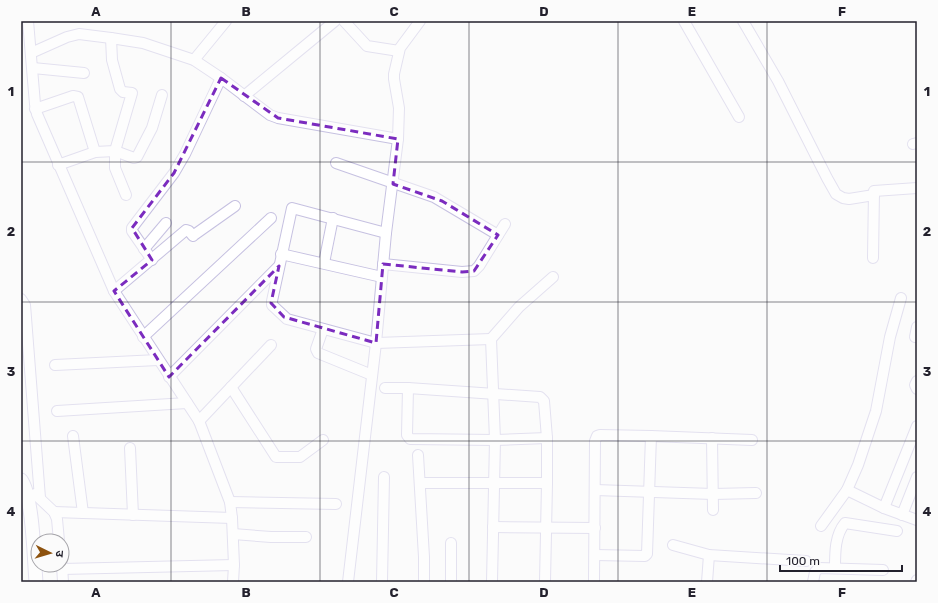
<svg xmlns="http://www.w3.org/2000/svg" width="938" height="603" font-family="Rubik,'Noto Sans Devanagari',sans-serif">
<rect width="100%" height="100%" fill="#fbfbfb"/>
<g fill="none" stroke-linecap="round" stroke-linejoin="round">
<defs>
<g id="minor">
<polyline points="28,21 35,104 37,114 114,291 199,421 230,502 232,518 234,565 233,582"/>
<polyline points="344,21 367,46 399,51"/>
<polyline points="684,21 739,117"/>
<polyline points="743,21 778,81 827,178 836,194 843,198 849,199 874,195"/>
<polyline points="31,53 67,37 79,34 111,38 143,43 194,60 221,78 270,115 278,118 398,139"/>
<polyline points="194,60 226,21"/>
<polyline points="33,68 84,73"/>
<polyline points="244,96 335,21"/>
<polyline points="35,109 73,96 78,97 95,152"/>
<polyline points="913,144 917,143"/>
<polyline points="336,163 434,197 498,235"/>
<polyline points="58,165 95,152 115,151 132,93 123,92 120,89 112,60 111,38"/>
<polyline points="126,195 115,168 115,151 134,158 137,157 152,128 162,95"/>
<polyline points="386,233 292,208 272,301 272,305 287,319 376,343 491,339"/>
<polyline points="144,249 166,223"/>
<polyline points="281,254 382,277"/>
<polyline points="873,258 874,191 917,188"/>
<polyline points="152,260 132,231 132,228 174,173 185,154 221,78"/>
<polyline points="324,263 333,218"/>
<polyline points="383,264 462,272 474,271 479,266 505,224"/>
<polyline points="114,291 186,230 189,231 193,236 194,235 235,206"/>
<polyline points="21,299 25,305 40,498"/>
<polyline points="323,329 316,349 318,353 372,375"/>
<polyline points="143,337 271,218"/>
<polyline points="915,337 917,327"/>
<polyline points="55,365 158,360"/>
<polyline points="169,377 279,266"/>
<polyline points="917,381 915,385 917,389"/>
<polyline points="231,387 276,457 300,457 323,440"/>
<polyline points="385,388 408,388 540,397 544,401 547,438 547,483 545,582"/>
<polyline points="408,388 407,435 410,439 495,440 547,438"/>
<polyline points="57,411 187,403"/>
<polyline points="199,421 271,345"/>
<polyline points="73,436 83,513"/>
<polyline points="712,438 713,510"/>
<polyline points="130,448 133,515"/>
<polyline points="418,455 424,557 424,582"/>
<polyline points="425,483 547,483"/>
<polyline points="595,490 713,494 756,493"/>
<polyline points="847,490 884,508 917,520"/>
<polyline points="35,494 54,512 57,519 59,541"/>
<polyline points="230,502 336,504"/>
<polyline points="884,508 917,426"/>
<polyline points="54,512 232,518"/>
<polyline points="902,515 917,477"/>
<polyline points="821,526 847,490 858,465 876,411 890,337 901,298"/>
<polyline points="493,527 595,528"/>
<polyline points="233,534 271,537 306,537"/>
<polyline points="451,543 451,582"/>
<polyline points="673,545 709,555 806,561"/>
<polyline points="595,555 645,556 647,554 651,436"/>
<polyline points="62,565 63,582"/>
<path d="M835 568C835 552 835 535 845 523L897 531"/>
<polyline points="62,569 234,565"/>
<polyline points="348,582 376,343 386,233 398,139 399,108 394,79 394,74 400,48 420,21"/>
<polyline points="382,582 384,477"/>
<polyline points="492,582 495,440 491,339 519,307 553,277"/>
<polyline points="594,582 595,441 597,436 600,435 651,436 752,440"/>
<polyline points="707,582 709,555"/>
<polyline points="813,582 815,572 819,568 883,570"/>
<polyline points="916,582 917,580"/>
</g>
<path id="major" d="M21 480C33 496 34 559 36 582"/>
</defs>
<use href="#minor" stroke="#c6c1e1" stroke-width="12"/>
<use href="#major" stroke="#c6c1e1" stroke-width="15"/>
<use href="#minor" stroke="#fff" stroke-width="10"/>
<use href="#major" stroke="#fff" stroke-width="13"/>
</g>
<path d="M0 0H938V603H0ZM221 78 278 118 398 139 393 184 442 201 498 235 474 271 462 272 383 264 376 343 284 317 271 303 279 266 169 377 114 291 152 260 132 228 174 173Z" fill="#fbfbfb" fill-opacity=".55" fill-rule="evenodd"/>
<path fill="none" stroke="#7b2cbf" stroke-width="3" stroke-dasharray="8 5" stroke-linejoin="round" d="M221 78 278 118 398 139 393 184 442 201 498 235 474 271 462 272 383 264 376 343 284 317 271 303 279 266 169 377 114 291 152 260 132 228 174 173Z"/>
<path fill="none" stroke="#23212d" stroke-width="1" stroke-opacity="0.55" d="M171 21V582M320 21V582M469 21V582M618 21V582M767 21V582M21 162H917M21 302H917M21 441H917"/>
<rect width="938" height="603" fill="none" stroke="#fbfbfb" stroke-width="44"/>
<g transform="translate(50 553) rotate(95)"><circle r="19" fill="#fbfbfb" stroke="#a5a4a9"/>
<path d="M0-3L7 15L0 10L-7 15Z" fill="#8d520e"/>
<text y="-6" font-size="11" font-weight="bold" text-anchor="middle" fill="#23212d">उ</text>
</g>
<path d="M780 565v6h122v-6" fill="none" stroke="#23212d" stroke-width="2"/>
<text x="786" y="565" font-size="12" fill="#23212d" stroke="#fbfbfb" stroke-width="3" paint-order="stroke">100 m</text>
<rect x="22" y="22" width="894" height="559" fill="none" stroke="#23212d" stroke-width="1.5"/>
<g font-size="13" text-anchor="middle" font-weight="bold" fill="#23212d">
<text x="96" y="16">A</text>
<text x="246" y="16">B</text>
<text x="394" y="16">C</text>
<text x="544" y="16">D</text>
<text x="692" y="16">E</text>
<text x="842" y="16">F</text>
<text x="11" y="96">1</text>
<text x="927" y="96">1</text>
<text x="11" y="236">2</text>
<text x="927" y="236">2</text>
<text x="11" y="376">3</text>
<text x="927" y="376">3</text>
<text x="11" y="516">4</text>
<text x="927" y="516">4</text>
<text x="96" y="597">A</text>
<text x="246" y="597">B</text>
<text x="394" y="597">C</text>
<text x="544" y="597">D</text>
<text x="692" y="597">E</text>
<text x="842" y="597">F</text>
</g>
</svg>
